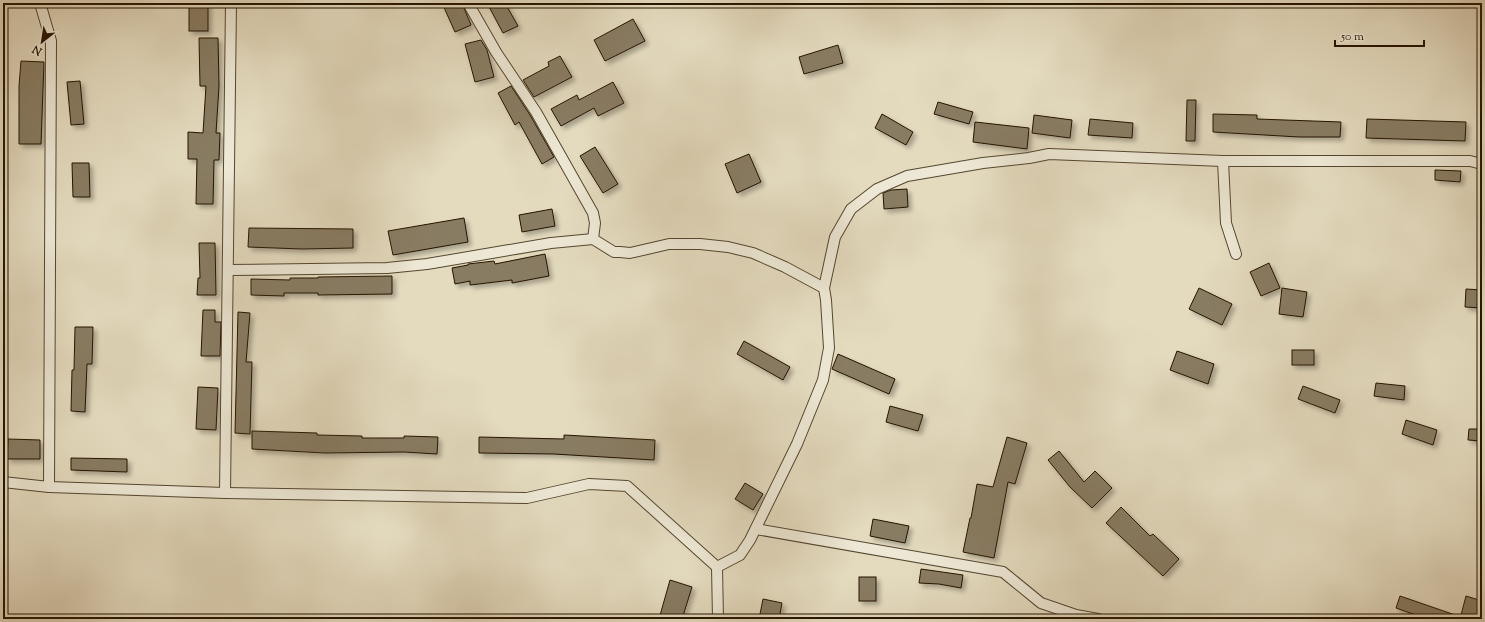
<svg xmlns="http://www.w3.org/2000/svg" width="1485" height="622" font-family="'Sorts Mill Goudy',serif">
<defs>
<filter id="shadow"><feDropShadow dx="3.5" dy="3.5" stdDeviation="2" flood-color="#0004"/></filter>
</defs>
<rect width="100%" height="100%" fill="#e4dbbf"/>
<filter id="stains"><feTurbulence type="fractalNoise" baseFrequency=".005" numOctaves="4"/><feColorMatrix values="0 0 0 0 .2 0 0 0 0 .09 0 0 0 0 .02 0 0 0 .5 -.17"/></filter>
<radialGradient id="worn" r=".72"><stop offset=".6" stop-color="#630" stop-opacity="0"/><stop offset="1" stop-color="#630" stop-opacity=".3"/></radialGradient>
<g fill="#887b63" stroke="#251400" filter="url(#shadow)">
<rect x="189" y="3" width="19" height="28"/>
<polygon points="442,3 462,3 471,25 455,32"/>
<polygon points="487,3 505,3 518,26 503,33"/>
<polygon points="633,19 645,41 605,61 594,40"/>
<polygon points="199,38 218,38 219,86 216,133 220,133 219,160 214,160 213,204 196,204 197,159 188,159 188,132 203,133 206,86 200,86"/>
<polygon points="481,40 487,50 494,77 475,82 465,44"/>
<polygon points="838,45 843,63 804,74 799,57"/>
<polygon points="560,56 572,77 534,97 523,80 549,66 548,62"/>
<polygon points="21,61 44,62 41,144 19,144 19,86"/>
<polygon points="80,81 84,124 71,125 67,82"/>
<polygon points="613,82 624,103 598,116 594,108 561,126 551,109 577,95 579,100"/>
<polygon points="511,86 530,115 554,157 542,164 519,122 515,125 498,93"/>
<polygon points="1187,100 1196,100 1195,141 1186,141"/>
<polygon points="938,102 973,112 969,124 934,114"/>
<polygon points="882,114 913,132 906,145 875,128"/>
<polygon points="1213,114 1257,115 1257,119 1341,122 1340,137 1299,137 1213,132"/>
<polygon points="1034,115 1072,120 1070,138 1032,133"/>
<polygon points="1090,119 1133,123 1132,138 1088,135"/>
<polygon points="1367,119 1466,122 1465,141 1366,138"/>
<polygon points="975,122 1029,128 1027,149 973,142"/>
<polygon points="595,147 618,184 603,193 580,156"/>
<polygon points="749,154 761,182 737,193 725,164"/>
<polygon points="72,163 89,163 90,197 73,197"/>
<polygon points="1435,170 1461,171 1460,182 1435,180"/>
<polygon points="907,189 908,207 884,209 883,193 891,190"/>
<polygon points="552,209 555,226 522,232 519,215"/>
<polygon points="464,218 468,242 393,255 388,231"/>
<polygon points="249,228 353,229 353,248 302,249 248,247"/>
<polygon points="199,243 215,243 216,295 197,295 198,278 200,278"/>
<polygon points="545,254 549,276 512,283 512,280 470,285 470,281 455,284 452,268 468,265 468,264 494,261 495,264"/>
<polygon points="1269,263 1280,288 1261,296 1250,272"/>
<polygon points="392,276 392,294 318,295 318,293 284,293 284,296 251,295 251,279 290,280 290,278 318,278 318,277"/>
<polygon points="1199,288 1232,304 1222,325 1189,309"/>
<polygon points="1282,288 1307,292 1303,317 1279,314"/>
<polygon points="1466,289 1482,290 1482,308 1465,307"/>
<polygon points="203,310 215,310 215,322 221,322 220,356 201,356"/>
<polygon points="238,312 250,313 246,362 252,362 250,434 235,433"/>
<polygon points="75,327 93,327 92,364 87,364 85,412 71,411 72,370 74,370"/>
<polygon points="744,341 790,367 783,380 737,354"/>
<rect x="1292" y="350" width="22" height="15"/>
<polygon points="1177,351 1214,364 1208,384 1170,370"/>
<polygon points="838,354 895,379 889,394 832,369"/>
<polygon points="1376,383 1405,386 1404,400 1374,396"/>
<polygon points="1303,386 1340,400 1335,413 1298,399"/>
<polygon points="198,387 218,388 216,430 196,429"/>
<polygon points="890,406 923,415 918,431 886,422"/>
<polygon points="1406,420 1437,430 1433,445 1402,434"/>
<polygon points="1469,429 1482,429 1482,441 1468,440"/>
<polygon points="252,431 317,433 317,435 362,436 362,438 404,438 404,436 438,437 437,454 404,452 325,453 252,449"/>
<polygon points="564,435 655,440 654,460 554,454 479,453 479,437 564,439"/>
<polygon points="1007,437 1027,443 1015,484 1008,482 994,558 963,552 970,518 971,518 977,484 993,487"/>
<polygon points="8,439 40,440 40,459 7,459"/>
<polygon points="1059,451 1084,482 1095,471 1112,488 1092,508 1070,487 1048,460"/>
<polygon points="71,458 127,459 127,472 71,470"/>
<polygon points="745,483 763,494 753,510 735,499"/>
<polygon points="1121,507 1150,536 1153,534 1179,559 1163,576 1106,523"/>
<polygon points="873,519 909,526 905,543 870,536"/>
<polygon points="921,569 963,575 961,588 939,584 919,583"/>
<rect x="859" y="577" width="17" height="24"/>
<polygon points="670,580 692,587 682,619 659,619"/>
<polygon points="1400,596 1461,617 1461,619 1427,619 1396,608"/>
<polygon points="1466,596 1482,601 1482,619 1474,619 1461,615"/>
<polygon points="763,599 782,603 779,619 759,619"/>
</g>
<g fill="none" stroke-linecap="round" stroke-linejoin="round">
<defs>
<g id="minor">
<polyline points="40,3 51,41 49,487"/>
<polyline points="468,3 496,52 536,112 593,213 595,223 593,239 614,252 620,252 630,253 669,244 700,244 728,247 753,253 785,267 824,288"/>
<polyline points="1223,161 1226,223 1236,254"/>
<polyline points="228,270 387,268 427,264 551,243 593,239"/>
<polyline points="3,482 49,487 225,493 527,498 589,484 627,486 717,567 718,619"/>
<polyline points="225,493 231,3"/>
<polyline points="756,529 1003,572 1041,603 1076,615 1098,619"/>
<polyline points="717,567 740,555 750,540 797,444 823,380 829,348 826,300 824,288 835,237 851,209 877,189 907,176 983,163 1029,158 1049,154 1223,161 1470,161 1482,164"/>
</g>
</defs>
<use href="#minor" stroke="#554630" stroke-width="12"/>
<use href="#minor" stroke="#ede8d5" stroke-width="10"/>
</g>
<rect width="1485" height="622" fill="none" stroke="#e4dbbf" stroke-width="16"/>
<rect x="4" y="4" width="1477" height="614" fill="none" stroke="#251400" stroke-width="2"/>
<rect x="8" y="8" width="1469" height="606" fill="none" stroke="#251400"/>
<g transform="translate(42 42) rotate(210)" stroke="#ede8d5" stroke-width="3" paint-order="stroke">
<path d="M0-3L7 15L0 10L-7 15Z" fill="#251400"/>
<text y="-6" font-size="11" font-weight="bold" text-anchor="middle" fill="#251400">N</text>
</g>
<path d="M1335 40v6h89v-6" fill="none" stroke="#251400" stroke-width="2"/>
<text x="1341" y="40" font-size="12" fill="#251400" stroke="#ede8d5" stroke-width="3" paint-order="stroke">50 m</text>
<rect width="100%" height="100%" filter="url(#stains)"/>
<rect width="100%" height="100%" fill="url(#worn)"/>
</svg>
